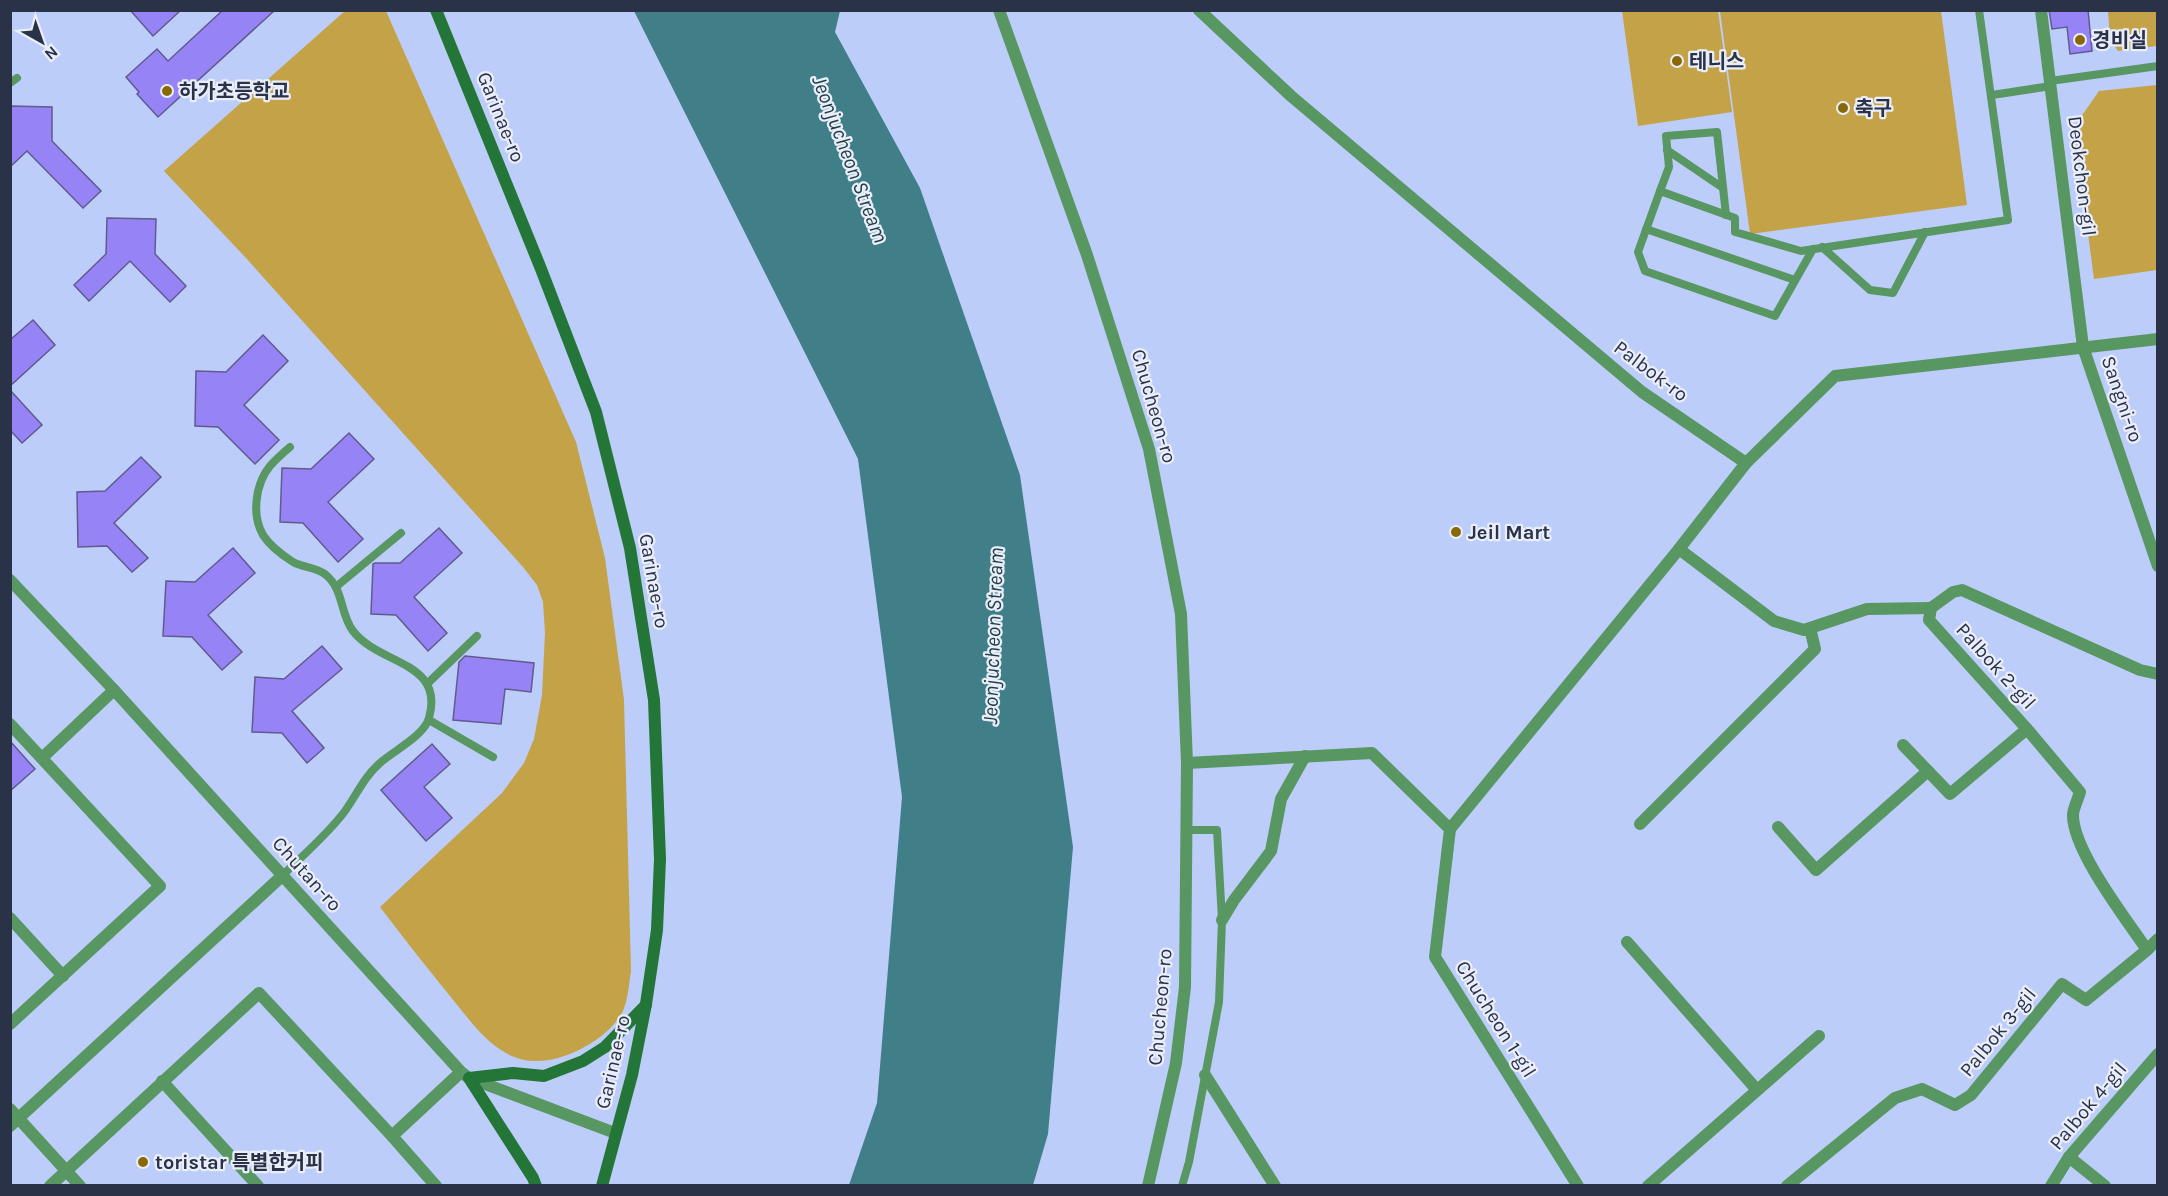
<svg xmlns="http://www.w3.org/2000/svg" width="2168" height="1196" font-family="Karla,'Noto Sans KR',sans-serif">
<rect width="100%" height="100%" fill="#bccdf9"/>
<g fill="#c4a247">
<path d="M346 10 386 11 576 442 605 558 624 700 631 971C629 983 628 1000 623 1011 614 1029 596 1041 579 1050 554 1062 526 1067 501 1050 482 1038 468 1018 454 1001 429 970 404 939 380 907L502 793 524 763 534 739 542 695 545 633 543 602 537 585 523 567 246 258 164 171Z"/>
<polygon points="1622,11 1718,11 1732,112 1638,126"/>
<polygon points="1720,11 1941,11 1967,205 1750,234"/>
<polygon points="2108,11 2157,11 2157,46 2118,51 2110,39"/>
<polygon points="2157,85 2157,270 2094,279 2074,127 2099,91"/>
</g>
<polygon fill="#407f88" points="634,11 840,11 835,32 920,188 1020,475 1073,847 1048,1134 1033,1185 849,1185 877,1103 902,797 858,459"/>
<g fill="#9684f7" stroke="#605a8d" stroke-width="1.5">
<polygon points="130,10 181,10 153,36"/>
<polygon points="223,10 275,10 158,117 137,94 139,92 126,77 157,49 168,61"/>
<polygon points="2049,10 2088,10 2092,51 2070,54 2067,27 2052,29"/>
<polygon points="10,106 52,107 52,141 101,191 83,208 27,151 10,167"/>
<polygon points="107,218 156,219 155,254 186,286 170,302 130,261 89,301 74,285 106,254"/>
<polygon points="33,320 55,345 10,386 10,340"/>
<polygon points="263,335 288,361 244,405 279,440 255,464 218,427 195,426 196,371 226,372"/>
<polygon points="10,390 42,425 22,443 10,430"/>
<polygon points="349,433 374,459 328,502 363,539 338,562 303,523 280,522 282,468 311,469"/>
<polygon points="141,457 161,477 114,523 148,558 132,572 107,546 78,547 77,492 105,491"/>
<polygon points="439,528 462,553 414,597 447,633 428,651 396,615 371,614 373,564 375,563 400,563"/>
<polygon points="233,548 255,573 208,615 242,652 222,670 192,637 163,636 166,581 195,582"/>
<polygon points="322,646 342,669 292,711 324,748 307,763 282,733 252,732 255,677 284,679"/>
<polygon points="465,656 534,663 531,692 505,689 501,724 453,720 459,662"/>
<polygon points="10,741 35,769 10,791"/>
<polygon points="432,744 450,764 424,787 452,818 426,841 381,790"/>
</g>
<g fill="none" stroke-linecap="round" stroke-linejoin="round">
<g stroke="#589662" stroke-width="8">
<polyline points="2050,81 2158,66"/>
<polyline points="10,83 17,78"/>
<polyline points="1992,95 2051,86"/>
<polyline points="1667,150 1723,188"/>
<polyline points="1660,191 1669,167 1666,136 1717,132 1726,215"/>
<polyline points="1646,229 1795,280"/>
<polyline points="1822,247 1870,290 1893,293 1925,232"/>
<polyline points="1813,249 1775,316 1645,271 1638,252 1660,191 1735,218 1735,232 1801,251 2008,220 1979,10"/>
<polyline points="337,586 401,533"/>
<polyline points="428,683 477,636"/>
<polyline points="429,720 493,757"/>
<path d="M282 876C302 856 329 833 345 811 357 794 364 777 380 763 393 751 424 736 429 718 445 661 379 665 353 631 340 614 344 590 326 575 317 567 304 568 293 562 282 555 270 546 263 535 251 514 256 483 270 466 276 459 283 453 290 447"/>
<polyline points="1182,1186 1189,1162 1219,1002 1222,920 1217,830 1188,830"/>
</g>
<g stroke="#589662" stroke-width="12">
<polyline points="999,10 1087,255 1149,449 1181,614 1187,763 1185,987 1176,1063 1148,1186"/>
<polyline points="1199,10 1291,96 1642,392 1746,463"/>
<polyline points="2041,10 2083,347 2158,566"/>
<polyline points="1679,549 1774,621 1804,630 1867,609 1931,608"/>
<polyline points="10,580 114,690 461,1072 469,1078 615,1133"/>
<polyline points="10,724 160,886 10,1024"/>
<path d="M2027 729 2080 792C2078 799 2074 807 2073 814 2072 850 2127 920 2147 950"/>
<polyline points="1903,745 1950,794 2027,729 1929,620 1931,608 1953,592 1962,590 2140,670 2158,674"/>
<polyline points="42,758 114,690"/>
<polyline points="1187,763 1372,753 1450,829 1435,957 1578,1186"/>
<polyline points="1640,824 1815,649 1810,628"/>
<polyline points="1778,827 1816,870 1928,771"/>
<polyline points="1450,829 1679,549 1746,463 1835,376 2158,339"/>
<polyline points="10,918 63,976"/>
<polyline points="1222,920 1234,900 1271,851 1281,799 1305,756"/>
<polyline points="1627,942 1757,1090"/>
<polyline points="1205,1075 1275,1186"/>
<polyline points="162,1081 258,1186"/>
<polyline points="10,1109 80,1186"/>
<polyline points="10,1126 282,876"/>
<polyline points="392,1136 461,1072"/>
<polyline points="2069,1157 2105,1186"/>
<polyline points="50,1186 259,993 392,1136 436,1186"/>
<polyline points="1648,1186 1819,1036"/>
<polyline points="1787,1186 1895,1098 1922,1089 1955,1105 1971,1095 2062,984 2086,1000 2147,950 2158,939"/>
<polyline points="2051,1186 2069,1157 2158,1054"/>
</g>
<g stroke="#237538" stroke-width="12">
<polyline points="436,10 541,269 596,412 630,548 654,700 660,859 657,930 646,1004 632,1075 602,1186"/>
<polyline points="536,1186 533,1178 469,1078 513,1073 544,1076 583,1061 605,1047 646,1005"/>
</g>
</g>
<g fill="#886906" stroke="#eaeefa" stroke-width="2">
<circle cx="2080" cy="40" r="6"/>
<circle cx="1677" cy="61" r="6"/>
<circle cx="167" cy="91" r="6"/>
<circle cx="1843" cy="108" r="6"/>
<circle cx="1456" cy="532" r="6"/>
<circle cx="143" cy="1162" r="6"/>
</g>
<g text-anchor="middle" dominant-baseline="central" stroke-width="4.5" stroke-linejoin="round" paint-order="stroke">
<g font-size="20" font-weight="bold" fill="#2a3248" stroke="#eaeefa" text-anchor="start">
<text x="2092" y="40">경비실</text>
<text x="1689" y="61">테니스</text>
<text x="179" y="91">하가초등학교</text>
<text x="1855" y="108">축구</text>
<text x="1468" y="532">Jeil Mart</text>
<text x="155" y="1162">toristar 특별한커피</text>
</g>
<g font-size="20" fill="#2a3248" stroke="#eaeefa">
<text transform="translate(501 117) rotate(68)">Garinae-ro</text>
<text transform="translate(2082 176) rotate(83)">Deokchon-gil</text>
<text transform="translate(1651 371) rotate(37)">Palbok-ro</text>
<text transform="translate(2122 399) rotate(71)">Sangni-ro</text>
<text transform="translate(1154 406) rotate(74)">Chucheon-ro</text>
<text transform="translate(654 581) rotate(80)">Garinae-ro</text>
<text transform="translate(1996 666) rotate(48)">Palbok 2-gil</text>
<text transform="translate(307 874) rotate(48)">Chutan-ro</text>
<text transform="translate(1160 1007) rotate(-85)">Chucheon-ro</text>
<text transform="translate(1496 1019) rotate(58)">Chucheon 1-gil</text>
<text transform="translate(1998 1032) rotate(-51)">Palbok 3-gil</text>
<text transform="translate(613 1062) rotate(-77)">Garinae-ro</text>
<text transform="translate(2088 1106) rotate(-50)">Palbok 4-gil</text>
</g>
<g font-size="21" font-style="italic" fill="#1f3f44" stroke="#eaeefa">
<text transform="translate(850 159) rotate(69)">Jeonjucheon Stream</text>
<text transform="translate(993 636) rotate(-88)">Jeonjucheon Stream</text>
</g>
</g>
<rect width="2168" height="1196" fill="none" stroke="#2a3248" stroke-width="24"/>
<g transform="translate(42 42) rotate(140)" stroke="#eaeefa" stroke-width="4.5" paint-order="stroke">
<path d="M0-4.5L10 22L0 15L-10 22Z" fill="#2a3248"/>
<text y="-9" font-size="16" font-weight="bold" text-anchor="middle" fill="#2a3248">N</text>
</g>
</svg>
